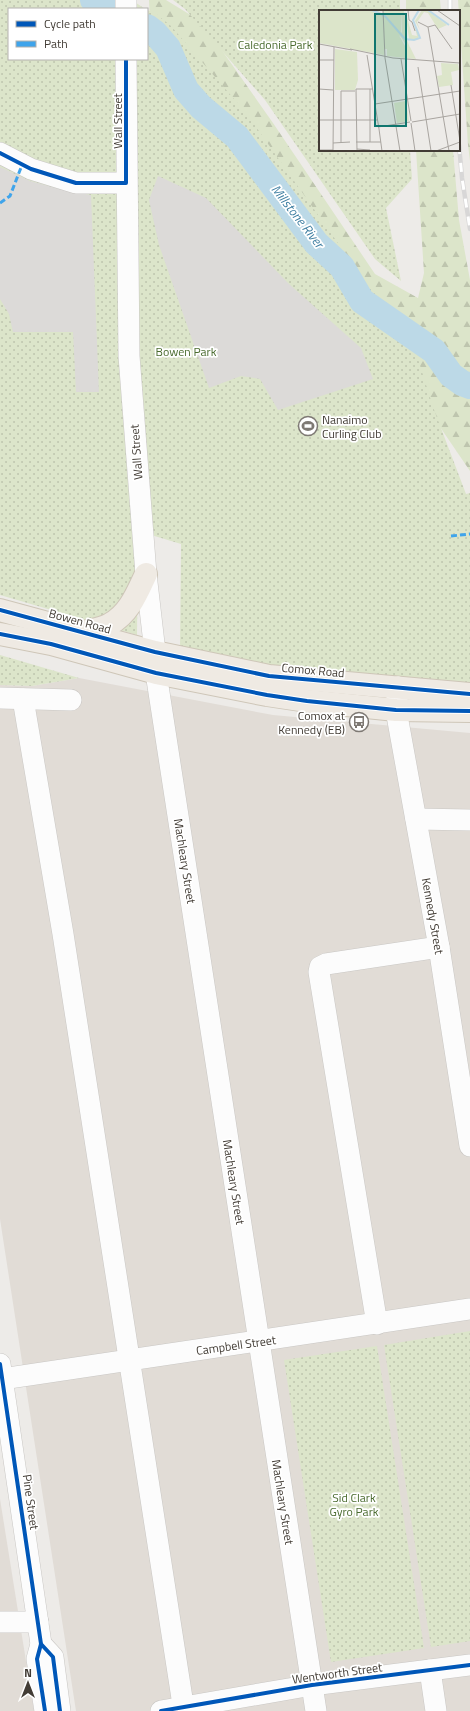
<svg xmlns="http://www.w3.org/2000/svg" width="470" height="1711" font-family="'Titillium Web',sans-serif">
<defs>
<pattern id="forest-firs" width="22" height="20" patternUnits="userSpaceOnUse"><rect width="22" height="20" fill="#dce5ca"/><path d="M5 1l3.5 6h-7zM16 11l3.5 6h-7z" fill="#bec5ae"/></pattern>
<pattern id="park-dots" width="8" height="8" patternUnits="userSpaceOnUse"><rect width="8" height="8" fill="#dce5ca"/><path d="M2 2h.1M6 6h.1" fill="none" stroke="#bec5ae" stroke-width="1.8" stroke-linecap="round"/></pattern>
</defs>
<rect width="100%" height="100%" fill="#edebe8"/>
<g fill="#e1dcd6">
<polygon points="79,678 273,715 470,733 470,1711 76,1711 0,1219 0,685 32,686"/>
<polygon points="0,1499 34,1711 0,1711"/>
</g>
<g fill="url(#forest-firs)">
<polygon points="149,0 166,0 202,22 273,123 375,274 418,298 424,273 416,150 453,150 459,220 470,280 470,471 393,358 156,156"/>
<polygon points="406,0 440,0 441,11 406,11"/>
<polygon points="458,0 470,0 470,161 468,145"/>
</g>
<g fill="url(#park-dots)">
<polygon points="0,0 132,0 145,9 9,9 9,59 147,59 147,10 155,13 171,26 247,114 359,273 413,343 433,407 466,494 470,493 470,691 303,685 180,648 181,544 138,531 137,635 0,595"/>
<polygon points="173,0 400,0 400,11 320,11 320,150 410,150 412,179 386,208 401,281 375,259 265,100 185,9"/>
<polygon points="0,655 79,678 32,686 0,685"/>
<polygon points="470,1331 470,1641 431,1647 384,1345"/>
<polygon points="377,1346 424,1648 331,1662 284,1360"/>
</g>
<g fill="#dcdad8">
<polygon points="0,167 30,181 67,191 91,195 99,392 76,392 73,332 13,332 9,314 0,299"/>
<polygon points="158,176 206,198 289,284 361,348 373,379 278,410 260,379 241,376 209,388 159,245 149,200"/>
</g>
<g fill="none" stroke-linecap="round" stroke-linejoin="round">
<g stroke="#bcd9e7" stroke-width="26">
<polyline points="93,0 106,9"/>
<polyline points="147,27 155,33 168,48 186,90 201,107 237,137 316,243 342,267 362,301 434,351 451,375 462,383 470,386"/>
</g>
<defs>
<g id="minor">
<polyline points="126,0 126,9"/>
<polyline points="126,59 129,356 146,574 155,652 156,673 316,1711"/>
<polyline points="0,153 31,169 76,183 126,183"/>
<polyline points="398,687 396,710 439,947 470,1146"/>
<polyline points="0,698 71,700"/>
<polyline points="23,699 63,934 184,1711"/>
<polyline points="416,819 470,820"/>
<polyline points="377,1324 319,972 320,967 326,964 439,947"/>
<polyline points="0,1364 41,1644 37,1659 45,1711"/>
<polyline points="2,1379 470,1309"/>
<polyline points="0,1622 38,1622"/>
<polyline points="41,1644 53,1657 60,1711"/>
<polyline points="430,1670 436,1711"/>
<polyline points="161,1711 312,1685 470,1665"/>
</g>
<g id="major">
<polyline points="0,610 155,652 269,676 470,694"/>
<path d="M83 632C91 630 102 629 110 624 129 614 137 593 146 574"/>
<polyline points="0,634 51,644 156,673 267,695 307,701 396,710 470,711"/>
</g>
</defs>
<use href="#minor" stroke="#c9c7c4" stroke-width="22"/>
<use href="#major" stroke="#cec6b8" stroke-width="24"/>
<use href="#minor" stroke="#fcfcfc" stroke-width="21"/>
<use href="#major" stroke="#efeae3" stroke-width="22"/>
<defs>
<g id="rail">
<polyline points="450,0 450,11"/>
<polyline points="459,145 462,178 470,229"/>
</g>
</defs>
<use href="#rail" stroke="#d8d7d7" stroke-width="4.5"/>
<use href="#rail" stroke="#fff" stroke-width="3" stroke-dasharray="9" stroke-linecap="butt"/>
<g stroke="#3fa4eb" stroke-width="3" stroke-dasharray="6 3" stroke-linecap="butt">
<polyline points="0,203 10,196 22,165"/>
<polyline points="451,536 470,534"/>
</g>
<defs>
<g id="cycleway">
<polyline points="0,153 31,169 76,183 126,183 126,59"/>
<polyline points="0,610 155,652 269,676 470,694"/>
<polyline points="0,634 51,644 156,673 267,695 307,701 396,710 470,711"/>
<polyline points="0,1364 41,1644 37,1659 45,1711"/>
<polyline points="41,1644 53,1657 60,1711"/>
<polyline points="161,1711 312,1685 470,1665"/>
</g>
</defs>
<use href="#cycleway" stroke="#fff" stroke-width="6"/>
<use href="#cycleway" stroke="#0057b8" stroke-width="4"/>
</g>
<defs>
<symbol id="stadium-ring" viewBox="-11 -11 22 22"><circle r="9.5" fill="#fff" stroke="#7e7974" stroke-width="1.5"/><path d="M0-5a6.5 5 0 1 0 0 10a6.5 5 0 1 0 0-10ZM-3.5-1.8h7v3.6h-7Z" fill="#7e7974"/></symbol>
<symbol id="bus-ring" viewBox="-11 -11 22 22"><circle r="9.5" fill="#fff" stroke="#7e7974" stroke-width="1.5"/><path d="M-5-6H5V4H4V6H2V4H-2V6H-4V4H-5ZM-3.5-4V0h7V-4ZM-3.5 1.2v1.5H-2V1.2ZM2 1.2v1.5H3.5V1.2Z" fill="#7e7974"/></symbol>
</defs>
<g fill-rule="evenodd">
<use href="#stadium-ring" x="297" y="415" width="22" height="22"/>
<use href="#bus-ring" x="348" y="711" width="22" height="22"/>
</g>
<g text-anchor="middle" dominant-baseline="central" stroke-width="3.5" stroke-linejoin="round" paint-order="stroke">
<g font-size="12" fill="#4b6c30" stroke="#fff">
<text x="275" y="44">Caledonia Park</text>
<text x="186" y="351">Bowen Park</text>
<text x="354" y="1497">Sid Clark<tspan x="354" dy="14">Gyro Park</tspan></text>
</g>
<g font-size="12" fill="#423c35" stroke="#fff">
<text transform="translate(117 121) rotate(-90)">Wall Street</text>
<text transform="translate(136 452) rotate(-94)">Wall Street</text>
<text transform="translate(80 621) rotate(15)">Bowen Road</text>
<text transform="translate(313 670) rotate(5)">Comox Road</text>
<text transform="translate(185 861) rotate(81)">Machleary Street</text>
<text transform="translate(433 916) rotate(80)">Kennedy Street</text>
<text transform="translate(234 1182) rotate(81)">Machleary Street</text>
<text transform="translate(236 1345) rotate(-8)">Campbell Street</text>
<text transform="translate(31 1502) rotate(82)">Pine Street</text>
<text transform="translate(283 1502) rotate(81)">Machleary Street</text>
<text transform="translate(337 1673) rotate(-8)">Wentworth Street</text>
</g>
<g font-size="12" fill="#423c35" stroke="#fff" text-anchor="start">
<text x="322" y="419">Nanaimo<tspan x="322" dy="14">Curling Club</tspan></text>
<text x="345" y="715" text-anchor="end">Comox at<tspan x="345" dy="14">Kennedy (EB)</tspan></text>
</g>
<g font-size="13" font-style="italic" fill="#3c7da0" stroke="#fff">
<text transform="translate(298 216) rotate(52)">Millstone River</text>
</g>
</g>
<g transform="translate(319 10)">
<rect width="141" height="141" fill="#edebe8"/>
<path d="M82 0H85L88 30 93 43 87 40V35L82 27 66 14V3L83 23ZM86 0 93 25 98 26 95 14 100 25 99 29H90Z" fill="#dce5ca"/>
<path d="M16 39 38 42 39 70 36 80H16Z" fill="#dce5ca"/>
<path d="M0 0H58L72 11 86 36 91 37 97 49 68 46V39H65V45L0 33ZM65 0H82V22L64 2ZM103 0H108L128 15 119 19 109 3 105 2 98 12 101 20 96 11ZM122 53 139 54 140 60 132 62 134 75 120 77 118 66 123 65ZM87 91 90 111 78 113 75 93Z" fill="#dce5ca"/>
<path fill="none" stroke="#bcd9e7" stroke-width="2" d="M53 0 66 6 86 29 95 30 101 28 94 10 100 0M109 0 130 15"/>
<path fill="none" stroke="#a9a5a0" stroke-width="1" d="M64 0 66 48 81 141M89 0 90 10 93 12 96 21M118 0 141 16M99 12 109 17 116 15 133 39M109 17 130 141M0 34 33 40M31 39 74 48 141 53M48 45 60 119M82 49 92 111M0 50H15M99 57 112 141M132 75 141 131M0 79 14 80M56 94 141 81M0 110H58M93 112 141 104M92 113 96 141M59 117 91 112M60 119 63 141M37 132H62M51 132V79M14 133 31 132M22 133V81H36M38 139 51 140M0 140H14M14 141 15 37M38 141 37 79H54M117 141 141 132"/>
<path fill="#0f766e" fill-opacity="0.15" stroke="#0f766e" stroke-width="2" d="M56 4H87V116H56Z"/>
<rect width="141" height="141" fill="none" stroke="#423c35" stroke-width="2"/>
</g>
<rect x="8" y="8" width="140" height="52" fill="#ffffff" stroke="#b3b1ae"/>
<rect x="16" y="21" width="20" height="6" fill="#0057b8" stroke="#b3b1ae"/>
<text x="44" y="28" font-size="12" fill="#423c35">Cycle path</text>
<rect x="16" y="41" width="20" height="6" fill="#3fa4eb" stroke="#b3b1ae"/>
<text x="44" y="48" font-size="12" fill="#423c35">Path</text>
<g transform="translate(28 1683)" stroke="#ffffff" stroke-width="3" paint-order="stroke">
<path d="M0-3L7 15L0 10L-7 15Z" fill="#423c35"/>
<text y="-6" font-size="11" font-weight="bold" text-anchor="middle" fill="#423c35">N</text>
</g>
</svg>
